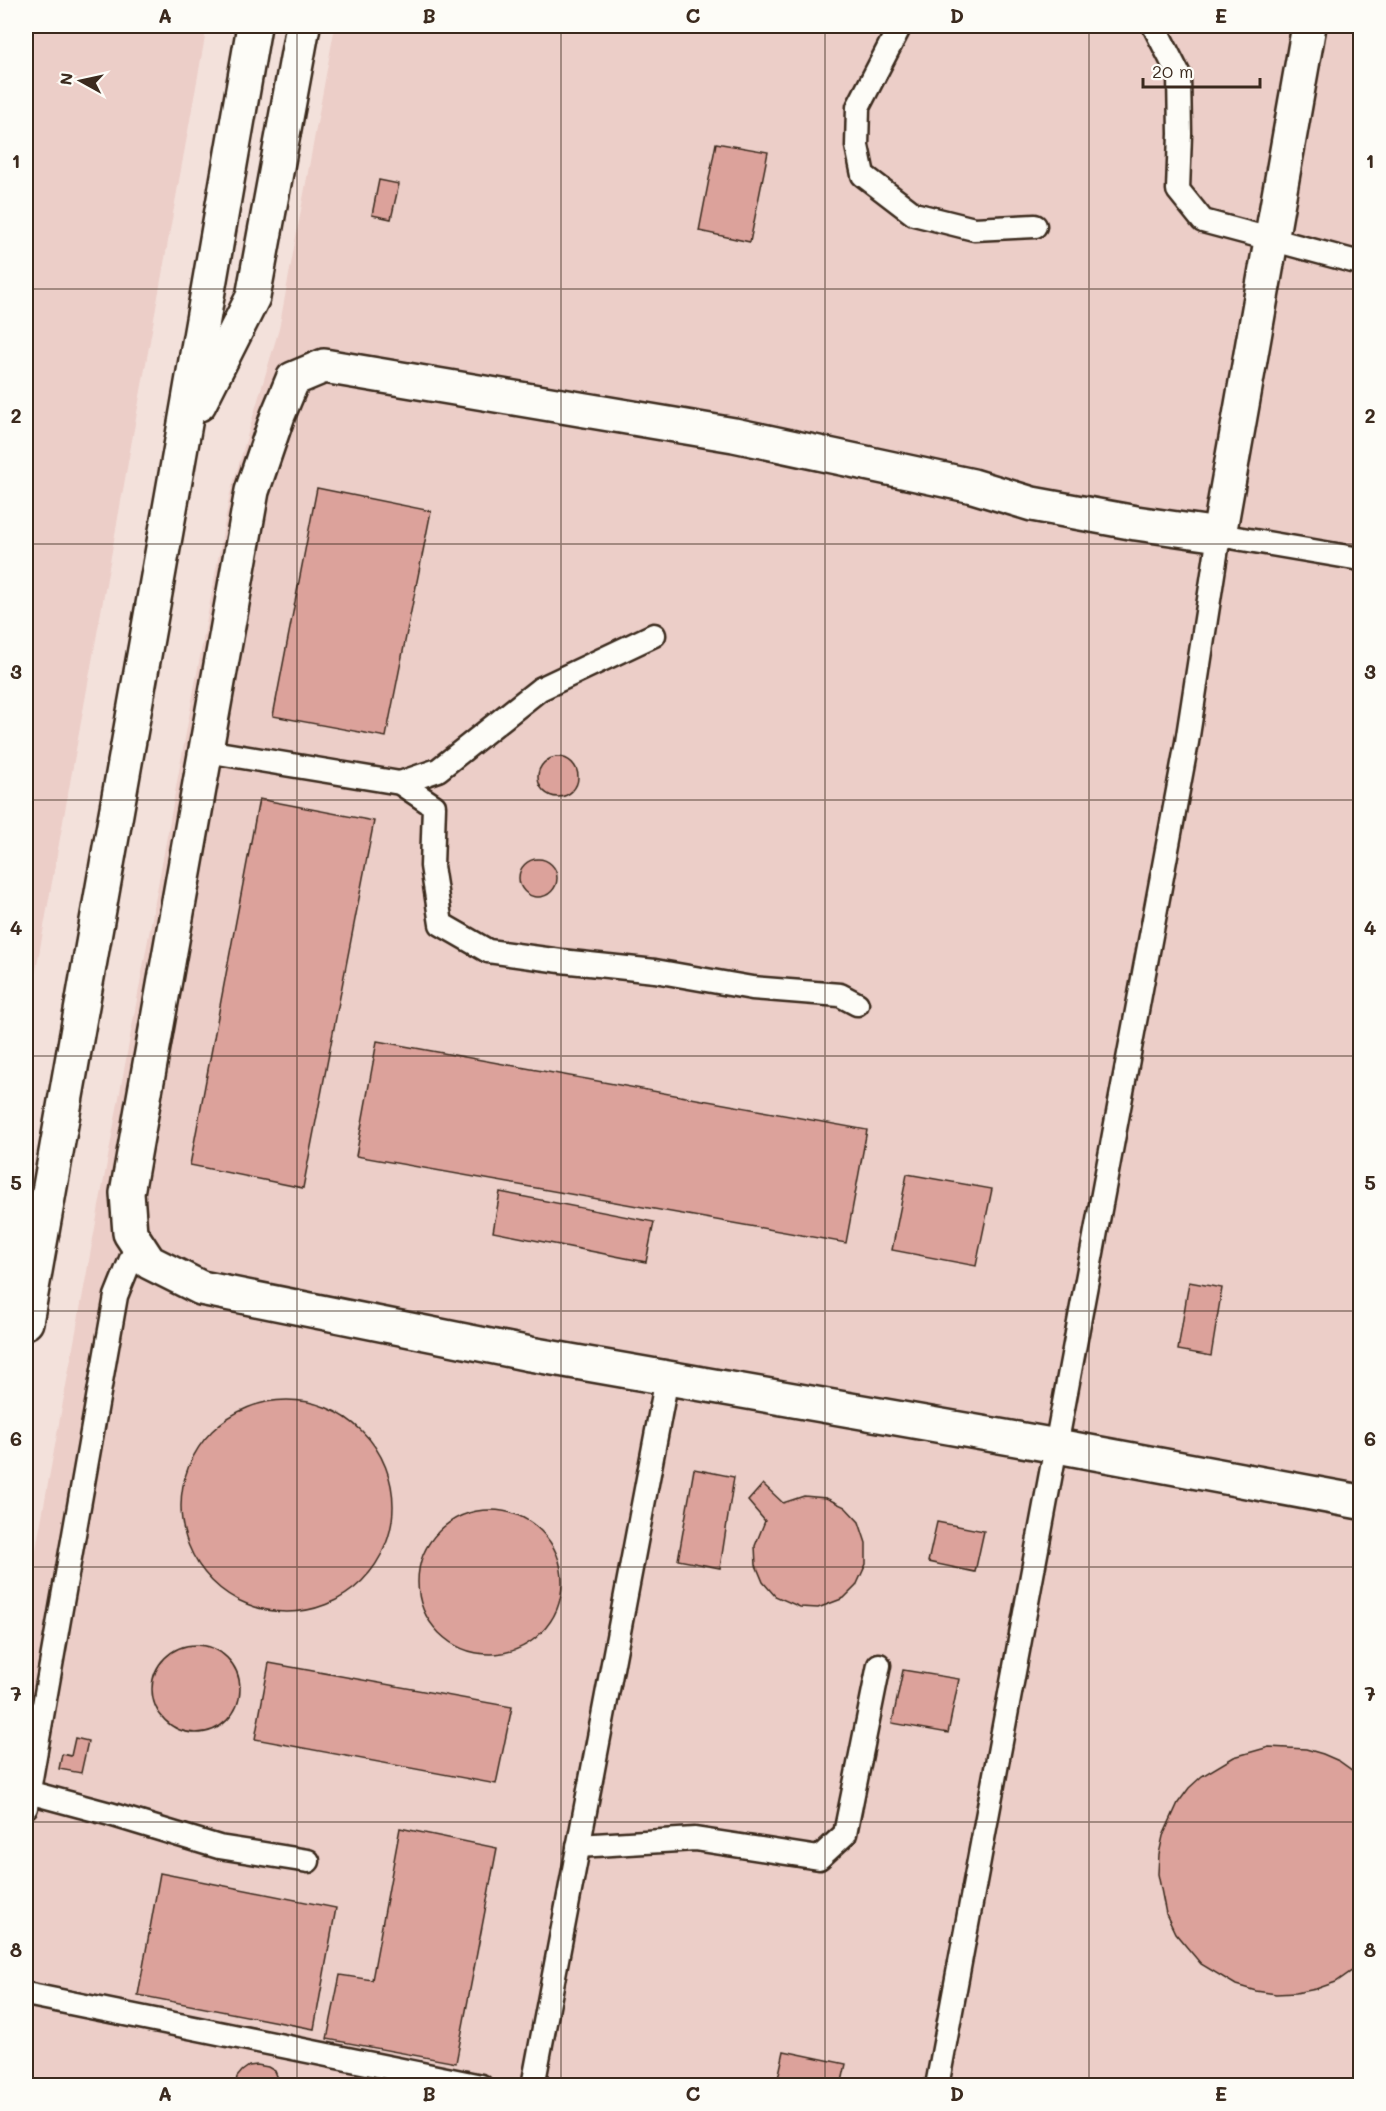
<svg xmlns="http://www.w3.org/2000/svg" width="1386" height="2111" font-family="Mali,sans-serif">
<rect width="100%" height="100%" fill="#f3e1db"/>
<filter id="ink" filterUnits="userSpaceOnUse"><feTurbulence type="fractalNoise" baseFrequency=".0167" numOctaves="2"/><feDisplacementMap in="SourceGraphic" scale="12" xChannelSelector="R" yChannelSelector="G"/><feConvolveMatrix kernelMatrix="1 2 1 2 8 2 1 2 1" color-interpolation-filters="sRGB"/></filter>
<g filter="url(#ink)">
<g fill="#eccec8">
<polygon points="26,26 207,26 26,1026"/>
<polygon points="335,26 1360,26 1360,2085 26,2086 26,1603 230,494 279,329"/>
</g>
<g fill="#dca29b" stroke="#3b2a1e" stroke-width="1.5">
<polygon points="716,143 768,152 750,242 699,231"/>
<polygon points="379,180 399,184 391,219 372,215"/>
<polygon points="317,488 431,511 386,737 273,716"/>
<circle cx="558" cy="777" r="20"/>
<polygon points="259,799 374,821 303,1188 190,1165"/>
<circle cx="538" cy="878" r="19"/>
<polygon points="377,1041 867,1130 846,1243 356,1156"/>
<polygon points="907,1174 992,1189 976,1266 892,1250"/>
<polygon points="500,1192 654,1222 646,1262 493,1232"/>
<polygon points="1189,1282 1222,1288 1211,1356 1178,1350"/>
<circle cx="287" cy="1506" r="106"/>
<polygon points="694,1469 734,1477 720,1568 678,1560"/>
<polygon points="763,1484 783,1503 804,1496 826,1498 845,1507 859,1522 866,1543 866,1564 856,1586 844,1598 818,1608 800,1607 775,1596 763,1582 756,1565 755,1546 765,1521 748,1501"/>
<circle cx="490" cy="1582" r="72"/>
<polygon points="937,1522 984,1531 975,1572 928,1562"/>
<circle cx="196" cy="1689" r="44"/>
<polygon points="269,1663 512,1707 496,1784 255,1739"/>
<polygon points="903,1670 959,1679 948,1733 892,1723"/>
<polygon points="75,1738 88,1741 81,1773 59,1769 62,1754 71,1756"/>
<polygon points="1269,1747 1306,1749 1323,1754 1339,1761 1360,1776 1360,1965 1336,1982 1316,1989 1296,1993 1276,1994 1256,1991 1236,1985 1201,1964 1175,1933 1166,1914 1158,1874 1159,1854 1163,1836 1178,1803 1189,1788 1202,1776 1234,1757"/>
<polygon points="400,1828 497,1848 456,2063 327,2039 340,1975 372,1980"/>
<polygon points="160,1873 336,1908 314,2029 138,1995"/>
<polygon points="784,2051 846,2064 841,2086 790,2086 777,2083"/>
<polygon points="257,2065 268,2067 275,2071 281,2086 235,2086 237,2077 242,2071 249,2066"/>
<polygon points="310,2080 334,2086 308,2086"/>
</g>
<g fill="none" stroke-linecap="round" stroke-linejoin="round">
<defs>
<g id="service">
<polyline points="900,26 858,107 857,146 863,175 914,214 974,229 1035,226"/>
<polyline points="1154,26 1179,75 1180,134 1178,190 1203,221 1360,263"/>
<polyline points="206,751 400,783 434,806 432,866 441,924 488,951 561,961 655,971 752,988 840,995 857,1004"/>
<polyline points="400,783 438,770 540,689 654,635"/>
<polyline points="28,1792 110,1814 219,1847 308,1861"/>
<polyline points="26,1807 116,1296 137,1244"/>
<polyline points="578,1846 695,1839 819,1858 845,1834 879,1665"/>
<polyline points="26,1994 481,2086"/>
<polyline points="533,2086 667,1378"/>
<polyline points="937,2086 1187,742 1219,535 1360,559"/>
</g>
<g id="minor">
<polyline points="1309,26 1219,535 1136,523 1032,504 973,486 734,435 324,366 293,379 278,415 252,491 127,1193 130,1233 149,1262 201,1288 530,1354 1057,1446 1360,1502"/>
<polyline points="199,404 253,297 303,26"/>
<polyline points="26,1322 183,435 254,26"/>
</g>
</defs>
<use href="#service" stroke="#3b2a1e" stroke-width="27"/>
<use href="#minor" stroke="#3b2a1e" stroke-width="38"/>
<use href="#service" stroke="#fdfcf7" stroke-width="22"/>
<use href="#minor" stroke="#fdfcf7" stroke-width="33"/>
</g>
</g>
<path fill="none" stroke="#3b2a1e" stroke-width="1.5" stroke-opacity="0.55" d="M297 26V2086M561 26V2086M825 26V2086M1089 26V2086M26 289H1360M26 544H1360M26 800H1360M26 1056H1360M26 1311H1360M26 1567H1360M26 1822H1360"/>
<rect width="1386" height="2111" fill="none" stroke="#fdfcf7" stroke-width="66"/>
<g transform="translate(81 81) rotate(278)" stroke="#fdfcf7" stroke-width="4.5" paint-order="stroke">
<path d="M0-4.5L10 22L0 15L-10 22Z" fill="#3b2a1e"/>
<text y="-9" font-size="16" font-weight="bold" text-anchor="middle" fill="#3b2a1e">N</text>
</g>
<path d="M1143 78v9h117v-9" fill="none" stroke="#3b2a1e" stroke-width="3"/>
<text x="1152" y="78" font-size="18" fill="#3b2a1e" stroke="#fdfcf7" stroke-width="4.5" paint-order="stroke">20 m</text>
<rect x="33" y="33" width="1320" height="2045" fill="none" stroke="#3b2a1e" stroke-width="2"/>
<g font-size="20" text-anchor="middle" font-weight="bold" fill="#3b2a1e">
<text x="165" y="23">A</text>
<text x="429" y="23">B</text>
<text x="693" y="23">C</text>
<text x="957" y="23">D</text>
<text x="1221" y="23">E</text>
<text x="16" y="168">1</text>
<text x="1370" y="168">1</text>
<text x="16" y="423">2</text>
<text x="1370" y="423">2</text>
<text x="16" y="679">3</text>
<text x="1370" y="679">3</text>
<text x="16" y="935">4</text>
<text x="1370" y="935">4</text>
<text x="16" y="1190">5</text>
<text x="1370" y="1190">5</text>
<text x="16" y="1446">6</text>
<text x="1370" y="1446">6</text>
<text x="16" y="1701">7</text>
<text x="1370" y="1701">7</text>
<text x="16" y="1957">8</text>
<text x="1370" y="1957">8</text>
<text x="165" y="2101">A</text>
<text x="429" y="2101">B</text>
<text x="693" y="2101">C</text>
<text x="957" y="2101">D</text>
<text x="1221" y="2101">E</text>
</g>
</svg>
